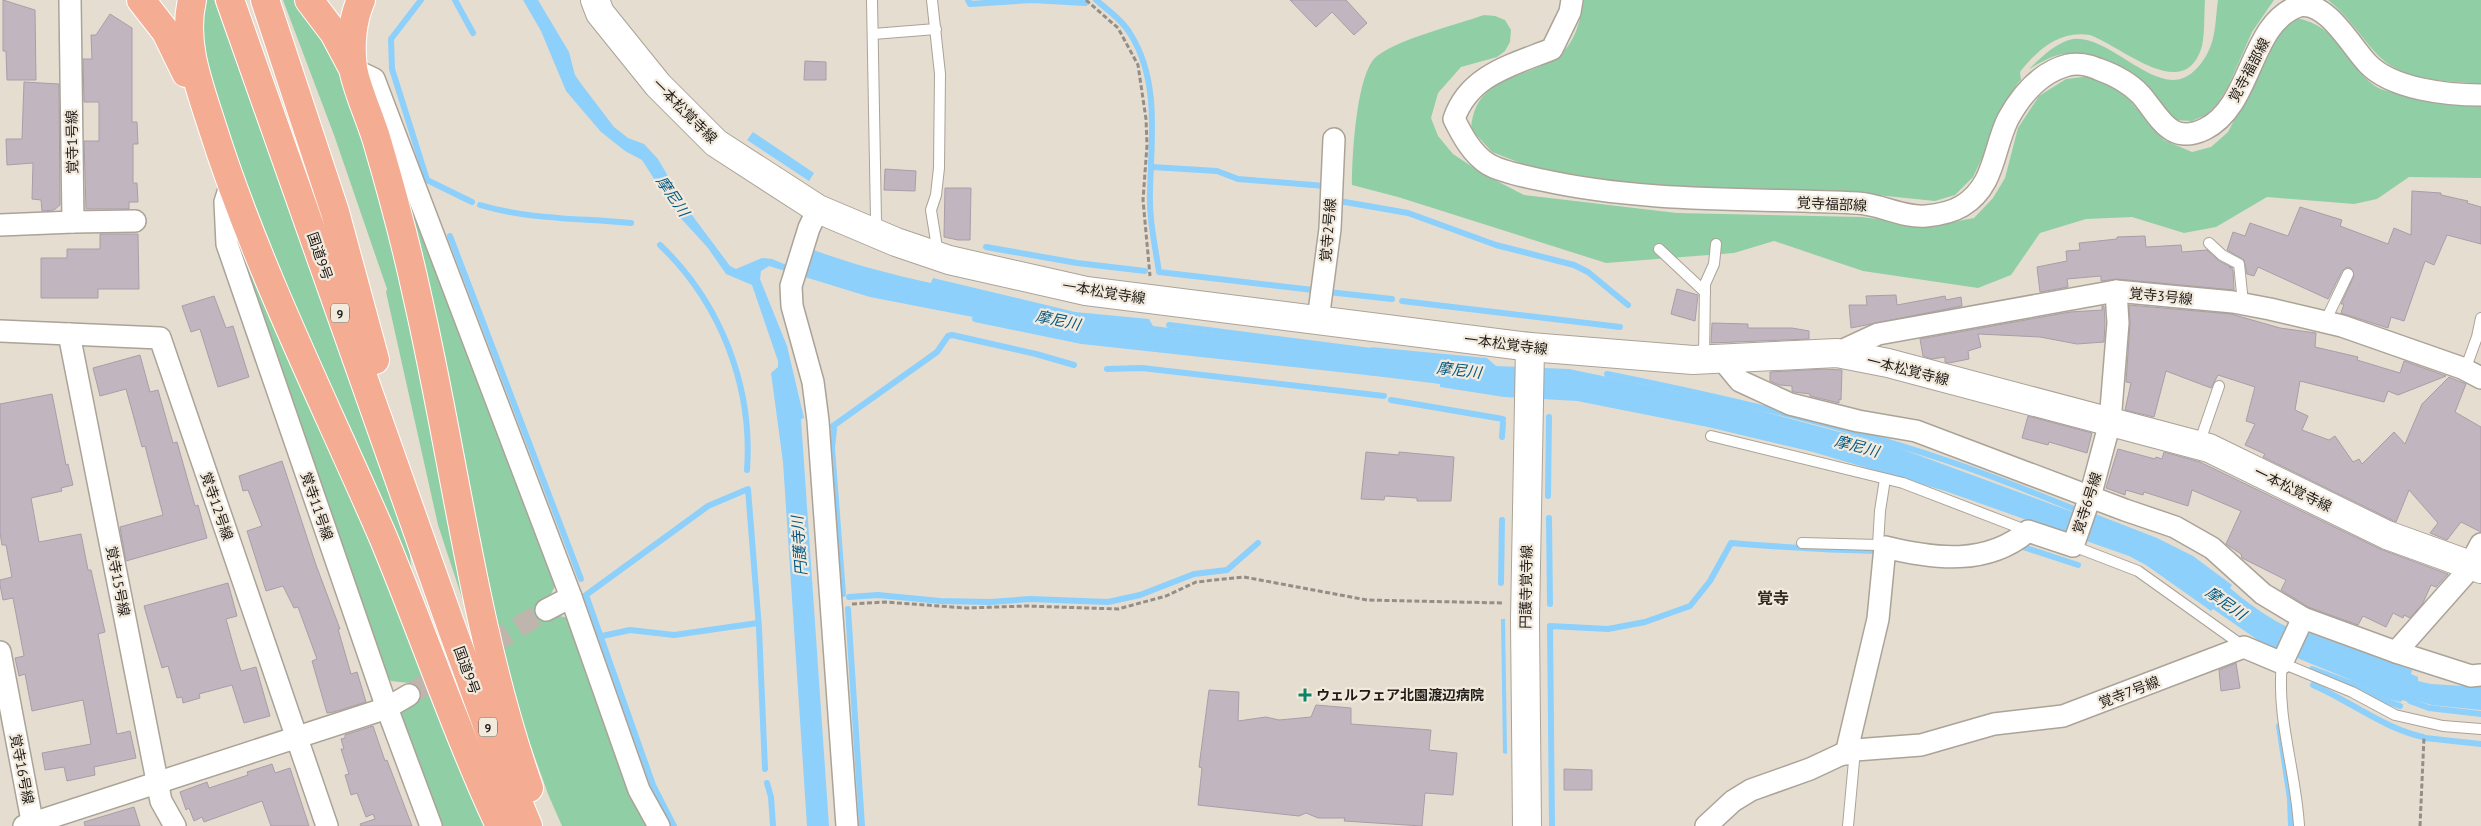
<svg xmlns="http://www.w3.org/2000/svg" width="2481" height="826" font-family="'PT Sans','Noto Sans JP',sans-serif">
<rect width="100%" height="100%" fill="#e6ddd1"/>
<g fill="#90cea6">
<polygon points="206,0 214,0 409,546 412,574 240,181 204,58 203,16"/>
<polygon points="283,0 297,0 341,66 396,242 465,601 462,598 438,525 386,292 387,289 334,135"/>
<path d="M1584 0H2205C2204 14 2205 32 2202 46 2185 105 2123 47 2090 35 2060 30 2038 49 2020 72L2021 80 2017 84 1973 177 1955 195 1935 201 1857 193 1642 185 1583 180 1533 168 1492 152 1471 129C1475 74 1525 81 1559 55 1575 44 1581 18 1584 0Z"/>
<path d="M2218 0H2274L2252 32 2227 89 2217 104 2206 115 2192 121 2173 120 2097 58C2068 48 2055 54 2029 69 2041 58 2056 42 2073 39 2112 34 2160 104 2194 71 2202 64 2209 52 2212 42 2216 29 2216 13 2218 0Z"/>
<path d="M2328 0H2481V84C2444 80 2401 83 2374 51 2359 34 2346 14 2328 0Z"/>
<path d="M1484 15 1495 16 1505 20 1511 30 1510 42 1505 51 1497 57 1461 67 1438 93 1431 118 1438 136 1453 154 1483 174 1524 195 1677 213 1862 217 1931 226 1974 218 1993 198 2005 178 2018 128 2039 96 2066 79 2091 76 2113 85 2131 102 2164 140 2192 152 2211 147 2228 132 2248 93 2270 39 2296 18C2340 26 2343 63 2375 86 2386 95 2464 105 2481 106V178L2409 177 2377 199 2354 204 2267 197 2216 227 2184 233 2132 217 2086 219 2040 233 2011 275 1978 288 1863 271 1774 241 1734 253 1606 263 1398 197 1352 185C1352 159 1356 72 1377 56 1401 38 1453 26 1484 15Z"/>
<polygon points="374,94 556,584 550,596 555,615 569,618 646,826 562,826 548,794 512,693"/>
<polygon points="234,218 490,826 440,826 400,712 414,697 409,683 391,681 384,671 231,243"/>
</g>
<g fill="#8dd0fb">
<path d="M523 0H538L569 52 575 75 582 85 614 127 628 138 644 144 658 159 686 207 730 266 736 269 762 258 772 259 789 266 808 248C848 263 889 274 931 283L933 278 1075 312 1149 319 1153 326 1370 353 1371 347 1487 358 1496 366 1569 369 1728 402 1896 447 2078 514 2090 512 2157 538 2193 556 2232 585 2230 588C2250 605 2287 633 2312 634L2412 670 2411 674 2418 677V681L2431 684 2481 687V710L2432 705 2414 700 2412 703 2402 700 2401 702 2385 698 2351 680 2265 645 2213 609 2211 611 2146 565 2129 556 1945 491 1813 452 1708 427 1577 401 1504 397 1440 387V384L1367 375V370L1086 339 870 297 769 266 761 271 760 279 787 346 804 418 801 419 829 826H807L783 462 771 373 778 367V361L752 285 726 274 708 248 676 213 642 160 625 151 601 132 566 91 541 31Z"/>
<polygon points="753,132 814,173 809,181 747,140"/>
<polygon points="1501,619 1505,619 1507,754 1503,753"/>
</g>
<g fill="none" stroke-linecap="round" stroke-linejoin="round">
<g stroke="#8dd0fb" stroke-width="6">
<polyline points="421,0 391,39 392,69 427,180 472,202"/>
<polyline points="455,0 473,33"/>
<polyline points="968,0 970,4 1032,0 1085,3"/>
<path d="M1096 0C1108 10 1123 21 1131 35 1160 82 1151 140 1150 192 1149 220 1155 245 1159 272L1313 290"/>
<polyline points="1152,167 1217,171 1238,179 1325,186"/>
<polyline points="1339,201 1408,213 1496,245 1574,265 1588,272 1628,305"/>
<path d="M480 205C530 220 580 218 631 223"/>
<polyline points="450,236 581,579"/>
<path d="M660 245C721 303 753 387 747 470"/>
<polyline points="986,247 1077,263 1145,271"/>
<polyline points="1328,292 1392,299"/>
<polyline points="1402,301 1620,327"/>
<polyline points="975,319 1082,341 1376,373"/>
<polyline points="1169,325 1379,352"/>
<polyline points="1107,369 1142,368 1384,396"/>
<path d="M1607 374C1721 397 1835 423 1945 460 1990 475 2035 493 2079 511"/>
<polyline points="1391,400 1503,419"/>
<polyline points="833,426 937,352 948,336 952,335 1036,354 1074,365"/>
<polyline points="834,429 832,448 843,594"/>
<polyline points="1502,437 1503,423"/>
<polyline points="1548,496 1549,417"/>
<polyline points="1549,518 1550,604"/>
<polyline points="2023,547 2078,565"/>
<polyline points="1501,583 1502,520"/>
<polyline points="849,597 878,595 940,601 990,602 1030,599 1108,602 1140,595 1194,574 1227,570 1258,543"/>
<polyline points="848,609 862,826"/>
<polyline points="602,636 630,630 674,635 758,623"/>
<polyline points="2312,669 2350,683 2381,699 2400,706"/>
<path d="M2313 685C2350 701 2383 728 2423 737"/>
<polyline points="2410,701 2429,708 2481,714"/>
<polyline points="2279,726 2290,799 2291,826"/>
<polyline points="2425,738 2481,744"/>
<polyline points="767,783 771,797 773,826"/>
<polyline points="674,826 653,785 586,595 708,506 748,489 759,628 765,769"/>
<path d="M1552 826 1550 626 1608 629 1645 622 1690 606 1710 581 1731 543C1780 547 1828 550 1877 551"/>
</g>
</g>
<g fill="#c1b6c0" stroke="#a89ea8">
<polygon points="3,0 35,10 36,80 7,80 6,51 3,51"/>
<polygon points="1290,0 1346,0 1367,23 1354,35 1332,12 1316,27"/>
<polygon points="110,14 132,28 132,122 137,122 138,144 133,144 133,183 137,183 138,202 129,202 129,209 86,209 84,141 99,141 99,102 84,102 83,59 92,59 91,35 96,35"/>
<polygon points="805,61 826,62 826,80 804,80"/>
<polygon points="24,82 59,84 60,205 54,210 42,211 41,200 32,199 33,163 7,165 6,139 22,139"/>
<polygon points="885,169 916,171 915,191 884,190"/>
<polygon points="945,188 971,188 970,240 958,240 944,237"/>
<polygon points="2412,191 2441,193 2441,195 2468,201 2467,203 2481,207 2481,244 2447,235 2434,265 2425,261 2404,321 2391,317 2388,328 2341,313 2344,304 2341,304 2354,276 2351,268 2347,267 2342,271 2328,299 2258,267 2254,276 2247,274 2244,260 2227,250 2233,232 2245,236 2250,223 2288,236 2300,207 2342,220 2340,226 2388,244 2394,228 2411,235"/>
<polygon points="100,234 138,234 139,289 98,289 98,298 41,298 41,258 67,258 67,249 100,249"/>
<polygon points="2145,236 2146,247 2181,245 2182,252 2207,250 2219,261 2233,268 2229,267 2233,270 2234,290 2117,279 2101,281 2101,276 2067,279 2068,287 2040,292 2037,267 2067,261 2066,251 2080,250 2079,243 2117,239 2117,237"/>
<polygon points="1677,289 1698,295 1695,321 1671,314"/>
<polygon points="1896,295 1897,305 1945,296 1946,300 1961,297 1962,306 1851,328 1849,305 1867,305 1866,296"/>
<polygon points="214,296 226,328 233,326 249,377 218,387 200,329 191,332 182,306"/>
<polygon points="2129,305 2231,314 2280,328 2316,333 2315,347 2358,357 2357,360 2400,373 2404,361 2446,376 2398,395 2388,391 2384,402 2300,381 2295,410 2308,416 2302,430 2329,440 2335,436 2353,462 2359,459 2362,464 2394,432 2405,444 2422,404 2449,377 2466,384 2455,412 2481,427 2481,532 2461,522 2447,540 2430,533 2438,523 2409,490 2396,522 2263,457 2265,454 2245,445 2255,424 2246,421 2255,387 2218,375 2211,388 2166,371 2154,417 2125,410 2131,383 2126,382 2130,324"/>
<polygon points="2102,306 2104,306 2105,323 2104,342 2077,344 2040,337 1978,334 1981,347 1968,351 1969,359 1949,363 1945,362 1945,357 1932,359 1923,356 1920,339 2070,312 2102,310"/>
<polygon points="1712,323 1748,324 1748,328 1792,328 1809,331 1809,339 1711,343"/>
<polygon points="140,355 150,392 158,390 173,443 177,442 195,506 198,505 207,538 126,561 120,527 163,515 145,446 142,447 126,389 100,396 93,368"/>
<polygon points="1824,369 1842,370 1841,400 1839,399 1839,403 1810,396 1810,394 1794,392 1792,391 1792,386 1779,385 1770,381 1770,372"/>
<polygon points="52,394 66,465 68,464 73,485 61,488 62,491 31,498 39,542 81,534 88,570 91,570 105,632 98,634 117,734 130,731 136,758 94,767 95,775 67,781 64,767 45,770 42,753 91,744 83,700 32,711 25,674 19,676 15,658 24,656 13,598 3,600 0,585 0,580 12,577 6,545 2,545 0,533 0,404"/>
<polygon points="2028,416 2092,433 2087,453 2049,442 2048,445 2022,438"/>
<polygon points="2118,449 2155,459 2156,457 2162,459 2164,452 2200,462 2380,549 2448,574 2436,587 2431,585 2423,603 2410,618 2404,615 2403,618 2393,613 2386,627 2363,616 2358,625 2308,607 2281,590 2286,580 2242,558 2241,554 2226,544 2241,511 2192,490 2188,506 2144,492 2143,495 2126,490 2125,495 2106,488"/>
<polygon points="1366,452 1399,455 1399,452 1454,457 1451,501 1417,501 1417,498 1385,496 1384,500 1361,499"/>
<polygon points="282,461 316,565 340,629 338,629 351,674 357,672 366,702 334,712 327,713 312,661 317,659 298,607 294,608 283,586 266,591 247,531 262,526 248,490 243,491 239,476"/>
<polygon points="228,583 237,616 226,619 237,658 241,671 256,667 270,716 244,723 232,685 199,694 200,698 183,703 182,697 177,698 168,666 162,668 144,606"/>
<polygon points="2236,663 2240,688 2221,691 2219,670"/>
<polygon points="1209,690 1239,692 1238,721 1266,717 1279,720 1311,717 1316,705 1351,708 1351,724 1431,730 1429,750 1457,753 1453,795 1425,793 1422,826 1344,821 1345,818 1318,818 1306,813 1299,816 1198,805 1202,768 1199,767"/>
<polygon points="373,726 385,761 387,760 412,826 361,826 360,824 375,819 373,814 366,817 357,793 351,795 345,775 349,774 341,749 344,749 341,739 345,738 345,735"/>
<polygon points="272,764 275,773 290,768 309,826 271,826 262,801 204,822 202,817 194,821 189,808 186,810 180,792 207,782 209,788 248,775 247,772"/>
<polygon points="1564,769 1592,770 1592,790 1564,790"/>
<polygon points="134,807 140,826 85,826 84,822"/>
</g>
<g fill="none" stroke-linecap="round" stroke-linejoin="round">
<polyline stroke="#beb6ac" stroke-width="21" stroke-dasharray="21 11" stroke-linecap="butt" points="409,695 546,610"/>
<defs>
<g id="lane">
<polyline points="872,0 876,220 880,231"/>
<polyline points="932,0 940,74 939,168 936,195 931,210 938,254"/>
<polyline points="873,34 936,29"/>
<polyline points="2209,243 2222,255 2239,264 2243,303"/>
<polyline points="1659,249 1705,292"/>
<polyline points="2325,322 2348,274"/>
<polyline points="1704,359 1705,284 1714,264 1716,244"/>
<polyline points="2465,370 2477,337 2481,318"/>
<polyline points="1711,436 1903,483 2028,531"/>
<polyline points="2199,444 2219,386"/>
<polyline points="1802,543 1878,545"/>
<polyline points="2073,546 2138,571 2243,646"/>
<polyline points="1885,547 1878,545 1880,511 1885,479"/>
<polyline points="1848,826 1855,750"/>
<path d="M2299 826C2296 772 2276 717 2282 663L2352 692 2395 715 2443 726 2481 729"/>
</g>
<g id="street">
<polyline points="70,0 73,222 135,221"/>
<path d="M1572 0 1570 12 1552 49C1512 65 1469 75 1454 119 1462 135 1472 154 1488 164 1501 172 1527 177 1542 180 1646 203 1752 198 1857 203 1880 204 1903 218 1926 216 1937 215 1952 212 1962 206 1995 186 1993 149 2008 119 2021 95 2041 72 2068 65 2077 63 2089 65 2098 69 2115 75 2129 82 2141 95 2160 117 2170 146 2205 129 2253 105 2249 23 2299 6 2327 0 2352 48 2368 64 2392 89 2447 95 2481 95"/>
<polyline points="353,69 374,79 571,597 639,790 659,826"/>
<polyline points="231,183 225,202 227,244 387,708 431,826"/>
<polyline points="818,209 809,228 791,286 792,306 813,382 818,421 847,826"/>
<polyline points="0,225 73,222"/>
<polyline points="1318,320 1330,229 1334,139"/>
<polyline points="0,331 160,338 327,826"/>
<polyline points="69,334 161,801 175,826"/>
<polyline points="1837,353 1878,334 2116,291 2233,302 2270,309 2342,326 2462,368 2481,378"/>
<polyline points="1721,358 1740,381 1790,404 1858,421 1916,431 2125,510 2175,527 2212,548 2263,594 2303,618"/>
<polyline points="546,610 571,597"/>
<polyline points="0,652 33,826"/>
<polyline points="2396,652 2471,676 2481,675"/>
<path d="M1846 754 1878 619 1885 547C1934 559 1987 566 2028 531L2073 546 2090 497 2110 422 2118 323 2116 291"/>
<polyline points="24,826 387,708 409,695"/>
<polyline points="1706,826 1733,801 1751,790 1810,769 1840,755 1855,750 1921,745 1994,724 2063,716 2244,647 2282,663 2303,618 2396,652 2465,574 2481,544"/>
</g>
<g id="secondary">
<polyline points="595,0 600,13 658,85 716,143 818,209 896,242 949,260 1086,291 1530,347 1693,360 1837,353 1888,363 2209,448 2387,535 2481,569"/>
<polyline points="1527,826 1525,620 1530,347"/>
</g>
<g id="highway">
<polyline points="141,0 166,32 186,73"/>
<path d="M192 0C182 43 199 85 212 126 257 268 324 401 383 537 423 633 456 732 500 826"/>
<polyline points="230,0 451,626 497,752 528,826"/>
<polyline points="265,0 335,212 375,360"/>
<polyline points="309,0 334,33 351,65"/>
<path d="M361 0C352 20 350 46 353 68 356 88 371 120 377 141 392 192 406 244 417 295 455 460 473 628 529 788"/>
</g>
</defs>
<use href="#lane" stroke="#aba397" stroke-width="12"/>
<use href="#street" stroke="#aba397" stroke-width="24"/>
<use href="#secondary" stroke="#aba397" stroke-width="30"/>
<use href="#highway" stroke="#fff" stroke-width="30"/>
<g stroke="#958e86" stroke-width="3" stroke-dasharray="5 2.5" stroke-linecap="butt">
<polyline points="1086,0 1118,28 1138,65 1146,119 1147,145 1143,200 1150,276"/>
<polyline points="852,604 885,602 966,608 1027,606 1118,609 1166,596 1196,582 1244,577 1367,600 1503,603"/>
<polyline points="2420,826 2424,737"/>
</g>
<use href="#lane" stroke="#fff" stroke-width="10"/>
<use href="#street" stroke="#fff" stroke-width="21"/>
<use href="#secondary" stroke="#fff" stroke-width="28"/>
<use href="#highway" stroke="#f4ad93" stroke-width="28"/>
</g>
<path fill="#0b8565" stroke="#f3eade" stroke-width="2" d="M1302.5 687.5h5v5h5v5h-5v5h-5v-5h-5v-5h5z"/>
<g text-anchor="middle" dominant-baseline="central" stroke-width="4.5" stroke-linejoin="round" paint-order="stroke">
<g fill="#f3eade" stroke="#5f5a53" stroke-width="1">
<rect x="331" y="303.5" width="18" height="19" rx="4"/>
<rect x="479" y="717.5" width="18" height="19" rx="4"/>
</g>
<g font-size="12" font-weight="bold" fill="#1f1c18">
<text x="340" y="313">9</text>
<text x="488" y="727">9</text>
</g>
<g font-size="14" fill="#1f1c18" stroke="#f3eade">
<text transform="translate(2249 70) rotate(-62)">覚寺福部線</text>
<text transform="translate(685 111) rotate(45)">一本松覚寺線</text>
<text transform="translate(72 142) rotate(-91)">覚寺1号線</text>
<text transform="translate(1832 204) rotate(3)">覚寺福部線</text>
<text transform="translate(1328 230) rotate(-85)">覚寺2号線</text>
<text transform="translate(320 256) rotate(71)">国道9号</text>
<text transform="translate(1104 292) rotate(9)">一本松覚寺線</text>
<text transform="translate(2161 296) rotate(6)">覚寺3号線</text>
<text transform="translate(1506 344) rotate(7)">一本松覚寺線</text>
<text transform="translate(1908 370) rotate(14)">一本松覚寺線</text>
<text transform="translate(2293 489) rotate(26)">一本松覚寺線</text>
<text transform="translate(2087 503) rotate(-72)">覚寺6号線</text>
<text transform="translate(217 506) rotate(71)">覚寺12号線</text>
<text transform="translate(317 506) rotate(71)">覚寺11号線</text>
<text transform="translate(118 581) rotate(79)">覚寺15号線</text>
<text transform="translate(1526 587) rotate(-89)">円護寺覚寺線</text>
<text transform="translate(467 670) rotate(70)">国道9号</text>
<text transform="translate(2129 692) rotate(-21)">覚寺7号線</text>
<text transform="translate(22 769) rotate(79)">覚寺16号線</text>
</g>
<g font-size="14" font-weight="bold" fill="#1f1c18" stroke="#f3eade" text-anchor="start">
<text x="1316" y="695">ウェルフェア北園渡辺病院</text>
</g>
<g font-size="15" font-style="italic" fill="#025881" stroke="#f3eade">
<text transform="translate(673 196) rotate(56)">摩尼川</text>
<text transform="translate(1058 320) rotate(12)">摩尼川</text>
<text transform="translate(1459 370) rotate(7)">摩尼川</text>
<text transform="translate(1857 446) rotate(15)">摩尼川</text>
<text transform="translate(799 546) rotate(-94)">円護寺川</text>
<text transform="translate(2226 603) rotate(35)">摩尼川</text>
</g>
<g font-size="16" font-weight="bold" fill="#302a20" stroke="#f3eade">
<text x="1773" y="598">覚寺</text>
</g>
</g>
</svg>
